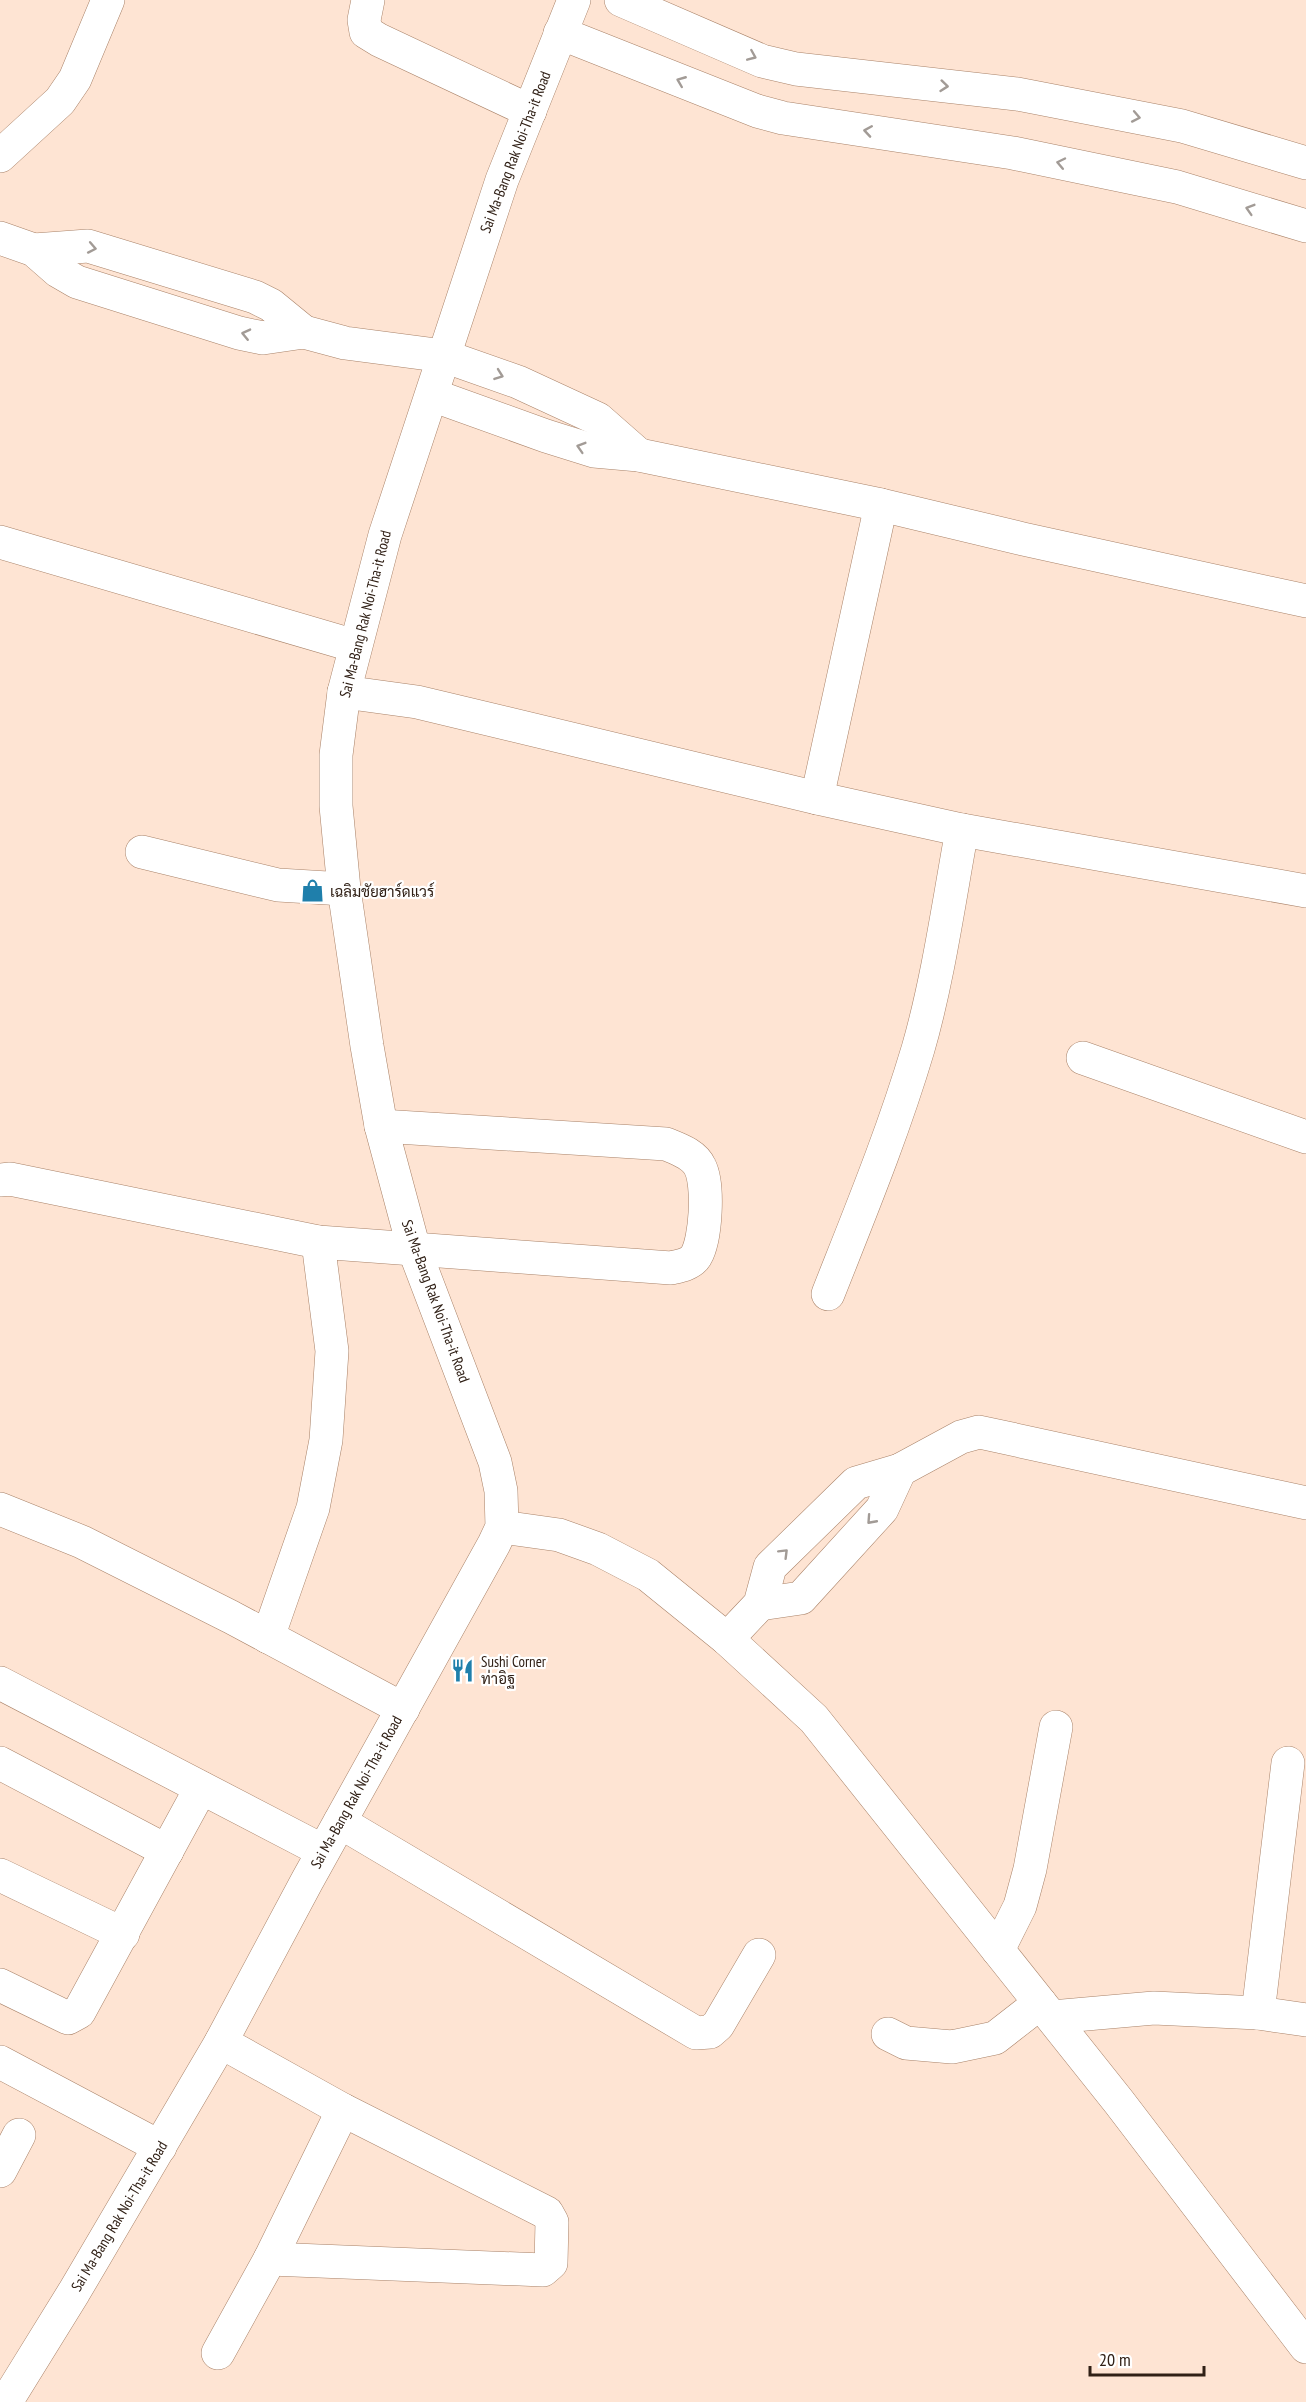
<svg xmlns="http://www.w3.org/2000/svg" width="1306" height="2402" font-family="'PT Sans Narrow',Sarabun,sans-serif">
<rect width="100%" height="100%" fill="#fee4d3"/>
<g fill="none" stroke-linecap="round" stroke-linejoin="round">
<defs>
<g id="minor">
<polyline points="368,0 364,20 366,32 379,40 530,111"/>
<polyline points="621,0 762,61 796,69 1017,94 1182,126 1306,163"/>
<polyline points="560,33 757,111 783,118 1013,153 1177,187 1306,226"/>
<polyline points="0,156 60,101 75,79 108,0"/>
<polyline points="0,238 34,250 58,271 77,282 239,333 263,338 304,332 345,343 444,356 518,382 598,419 639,455"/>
<polyline points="34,250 88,246 255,297 271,305 304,332"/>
<polyline points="432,395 546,436 594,451 639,455 881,505 1023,539 1306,601"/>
<polyline points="0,542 355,646"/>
<polyline points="344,692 417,702 817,798 962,830 1306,891"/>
<polyline points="817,798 881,505"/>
<polyline points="142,852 278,885 344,889"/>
<polyline points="1083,1058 1306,1137"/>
<path d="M0 1180 10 1179 318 1242 671 1268C680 1266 691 1264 696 1256 706 1239 709 1185 700 1167 694 1154 678 1149 666 1144L381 1126"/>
<path d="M828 1294C860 1213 893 1133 918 1049 938 980 949 901 962 830"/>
<polyline points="0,1509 82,1542 231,1617 403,1709"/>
<polyline points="502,1527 559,1535 598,1549 648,1575 727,1639 814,1719 1119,2102 1306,2347"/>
<polyline points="760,1604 801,1598 882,1509 900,1470"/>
<polyline points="268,1637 313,1508 326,1440 332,1351 318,1242"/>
<polyline points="727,1639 760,1604 770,1567 856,1483 900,1470 961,1437 979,1432 1306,1503"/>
<polyline points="0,1683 323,1851"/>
<polyline points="0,1763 167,1851"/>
<polyline points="340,1822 696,2033 710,2032 718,2025 759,1955"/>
<polyline points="0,1875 123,1934"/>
<polyline points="998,1950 1020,1906 1030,1869 1056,1727"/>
<polyline points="0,1985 68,2018 79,2012 201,1788"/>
<polyline points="1258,2013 1288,1763"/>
<polyline points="1052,2017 1154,2008 1258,2013 1306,2020"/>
<polyline points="888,2034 906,2043 952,2047 995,2038 1040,2003"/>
<polyline points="221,2042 343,2110 547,2213 552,2222 551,2263 543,2270 270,2259"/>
<polyline points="0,2062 160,2147"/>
<polyline points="0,2171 19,2135"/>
<polyline points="218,2353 270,2259 343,2110"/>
<polyline points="6,2402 74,2292 221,2042 307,1881 494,1544 502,1527 501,1491 495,1462 414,1249 381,1126 367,1046 344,889 336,806 336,755 344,692 385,535 502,180 574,0"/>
</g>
</defs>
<use href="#minor" stroke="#a98268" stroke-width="34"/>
<use href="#minor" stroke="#fff" stroke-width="33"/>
</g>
<defs><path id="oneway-chevron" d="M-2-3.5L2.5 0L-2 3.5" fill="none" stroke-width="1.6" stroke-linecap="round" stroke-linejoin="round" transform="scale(1.5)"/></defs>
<g stroke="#a29b96">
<use href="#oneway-chevron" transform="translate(752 56) rotate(23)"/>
<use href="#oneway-chevron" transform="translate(681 81) rotate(-158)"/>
<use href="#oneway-chevron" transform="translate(944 86) rotate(6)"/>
<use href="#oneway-chevron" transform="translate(1136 117) rotate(11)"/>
<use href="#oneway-chevron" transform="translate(868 131) rotate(-171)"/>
<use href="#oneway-chevron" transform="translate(1061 163) rotate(-168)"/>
<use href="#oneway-chevron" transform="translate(1250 209) rotate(-163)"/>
<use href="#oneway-chevron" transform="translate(92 248) rotate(11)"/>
<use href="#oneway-chevron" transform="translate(246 334) rotate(-167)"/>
<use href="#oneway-chevron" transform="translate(499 375) rotate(20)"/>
<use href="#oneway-chevron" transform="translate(581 447) rotate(-163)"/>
<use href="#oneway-chevron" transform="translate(871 1520) rotate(132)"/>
<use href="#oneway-chevron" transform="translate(784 1553) rotate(-45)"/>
</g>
<defs>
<symbol id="shop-bare" viewBox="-9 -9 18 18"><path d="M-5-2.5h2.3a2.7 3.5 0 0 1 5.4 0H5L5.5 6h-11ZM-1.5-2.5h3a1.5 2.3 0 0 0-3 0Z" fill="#1f7fab" stroke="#fff" stroke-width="2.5" paint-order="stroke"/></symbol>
<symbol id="restaurant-bare" viewBox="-9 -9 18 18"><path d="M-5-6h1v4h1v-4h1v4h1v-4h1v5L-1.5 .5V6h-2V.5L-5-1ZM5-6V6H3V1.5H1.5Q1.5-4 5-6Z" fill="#1f7fab" stroke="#fff" stroke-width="2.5" paint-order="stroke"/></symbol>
</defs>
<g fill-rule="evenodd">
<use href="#shop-bare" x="296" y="874" width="33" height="33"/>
<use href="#restaurant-bare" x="446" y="1654" width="33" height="33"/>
</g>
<g text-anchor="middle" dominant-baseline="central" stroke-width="4.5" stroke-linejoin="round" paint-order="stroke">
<g font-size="15" fill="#302016" stroke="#fff">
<text transform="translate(515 152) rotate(-69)">Sai Ma-Bang Rak Noi-Tha-it Road</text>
<text transform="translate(365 614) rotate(-76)">Sai Ma-Bang Rak Noi-Tha-it Road</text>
<text transform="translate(436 1301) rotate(70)">Sai Ma-Bang Rak Noi-Tha-it Road</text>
<text transform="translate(356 1792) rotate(-61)">Sai Ma-Bang Rak Noi-Tha-it Road</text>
<text transform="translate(119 2216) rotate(-59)">Sai Ma-Bang Rak Noi-Tha-it Road</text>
</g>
<g font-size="15" fill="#302016" stroke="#fff" text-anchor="start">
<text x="330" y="891">เฉลิมชัยฮาร์ดแวร์</text>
<text x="481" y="1661">Sushi Corner<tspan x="481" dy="17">ท่าอิฐ</tspan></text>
</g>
</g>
<path d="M1090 2366v9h114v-9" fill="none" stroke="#302016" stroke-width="3"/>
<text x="1099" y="2366" font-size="18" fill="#302016" stroke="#ffffff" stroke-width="4.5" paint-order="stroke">20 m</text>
</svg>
